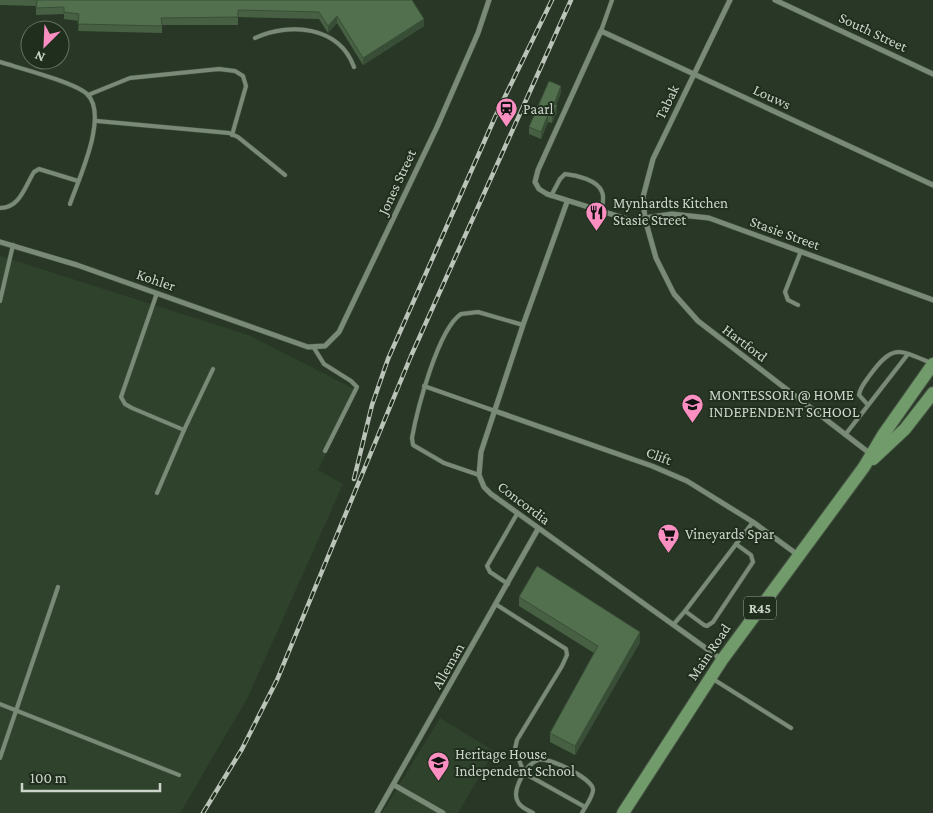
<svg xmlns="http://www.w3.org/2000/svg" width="933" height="813" font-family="'Crimson Pro',serif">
<rect width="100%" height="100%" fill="#293826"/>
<g fill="#2f432c">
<polygon points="0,256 248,335 358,391 318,470 343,484 248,697 180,813 0,813"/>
<polygon points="440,718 494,751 458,813 382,813"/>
</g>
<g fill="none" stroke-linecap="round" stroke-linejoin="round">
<defs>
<g id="service">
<polyline points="601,31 612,0"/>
<path d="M255 38C290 22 339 26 354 67"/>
<path d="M0 62C19 68 74 82 87 94 109 115 79 178 70 204"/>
<polyline points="88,95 130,78 219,69 235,71 243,76 246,86 232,135"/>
<polyline points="97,121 229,133 238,137 285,175"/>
<path d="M551 196 560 179 565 174C576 175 598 180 602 192 605 198 602 206 601 213"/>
<path d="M0 208C20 208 25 186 34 172L39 169 78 181"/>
<polyline points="157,293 121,397 125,404 132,408 184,430 157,493"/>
<polyline points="0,301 13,245"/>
<polyline points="798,305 788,300 785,292 801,251"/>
<polyline points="314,348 324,364 351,381 357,387 325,451"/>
<polyline points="424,386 495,411"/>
<path d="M868 405 859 395C860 387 866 381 870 375 893 344 898 349 931 363"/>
<polyline points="184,430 213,369"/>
<polyline points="845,435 908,354"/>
<path d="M479 475 444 463 413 445 412 438C417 410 438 329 461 314L478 312 523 325"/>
<polyline points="508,584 490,572 487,566 517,514"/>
<polyline points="497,605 566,649 567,655 562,666 517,740 515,749 524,773 585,807"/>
<polyline points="685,611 753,522"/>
<polyline points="673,625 685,611 704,625 707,626 713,622 753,562 751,555 736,544"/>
<polyline points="713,679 791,728"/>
<polyline points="0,704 179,775"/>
<polyline points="0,758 58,587"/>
<path d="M533 813C528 810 521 808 518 802 511 791 526 764 538 760 548 756 591 778 593 789 594 795 585 807 582 813"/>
</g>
<g id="minor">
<polyline points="730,0 653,159 643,197 645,219 656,258 674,294 698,321 872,455"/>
<polyline points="775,0 933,74"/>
<polyline points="933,185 601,31 538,170 535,182 539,189 547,194 630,220 672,214 709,218 933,300"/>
<polyline points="567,202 523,325 481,452 479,475 484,487 491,494 721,659"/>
<polyline points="0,242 77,265 308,347 325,346 339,332 437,127 478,33 489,0"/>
<polyline points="495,411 652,466 687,481 753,522 798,555"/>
<polyline points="394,785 443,813"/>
<polyline points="377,813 538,529"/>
</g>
<g id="primary">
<polyline points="873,459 905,429 933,393"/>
<polyline points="623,813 722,660 864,467 883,435 933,364"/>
</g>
</defs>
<use href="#service" stroke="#455243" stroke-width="5"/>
<use href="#minor" stroke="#455243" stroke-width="6"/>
<use href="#primary" stroke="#455243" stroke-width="14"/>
<use href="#service" stroke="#798b76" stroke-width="4"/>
<use href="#minor" stroke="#798b76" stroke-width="5"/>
<use href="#primary" stroke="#719b6b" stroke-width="12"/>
<defs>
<g id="rail">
<polyline points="354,479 372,405 388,359 496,115 552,0"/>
<polyline points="203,813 242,749 277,680 411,356 571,0"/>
</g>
</defs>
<use href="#rail" stroke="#bac4b8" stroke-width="4.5"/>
<use href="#rail" stroke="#1f2e1d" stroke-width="2.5" stroke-dasharray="8" stroke-linecap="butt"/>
</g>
<g fill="#476043">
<polygon points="0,0 412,0 424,26 363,65 337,23 328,33 319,19 238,17 238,25 162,25 162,33 78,31 79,21 64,19 64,14 36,15 36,6 0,5"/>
<polygon points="561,93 556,105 557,112 552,123 548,122 541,139 529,134 529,127"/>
<polygon points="519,597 640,642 575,755 550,742 550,733 594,653 519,606"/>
</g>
<g fill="#394e37">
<polygon points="337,16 337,23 328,33 328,26"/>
<polygon points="424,19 424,26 363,65 363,58"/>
<polygon points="561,86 561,93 554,111 554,104"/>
<polygon points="557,105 557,112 552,123 552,116"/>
<polygon points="548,115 548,122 541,139 541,132"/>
<polygon points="640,632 640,642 575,755 575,746"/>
</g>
<g fill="#52704e" stroke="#394e37">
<polygon points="37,0 412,0 424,19 363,58 337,16 328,26 319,12 238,10 238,17 161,18 162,26 78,24 79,14 64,12 64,7 36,8"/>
<polygon points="549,81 561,86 554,104 557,105 552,116 548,115 541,132 529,127"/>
<polygon points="537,566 640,632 575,746 550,733 598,646 519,597"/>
</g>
<defs>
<symbol id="station-pin" viewBox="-11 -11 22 30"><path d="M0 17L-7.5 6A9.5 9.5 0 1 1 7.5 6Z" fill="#fc8fc2" stroke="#1f2e1d"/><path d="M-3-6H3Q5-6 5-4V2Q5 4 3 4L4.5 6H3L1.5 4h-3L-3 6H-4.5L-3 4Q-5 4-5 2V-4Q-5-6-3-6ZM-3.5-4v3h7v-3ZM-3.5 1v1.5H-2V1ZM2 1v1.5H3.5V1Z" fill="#111"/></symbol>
<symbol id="restaurant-pin" viewBox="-11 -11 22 30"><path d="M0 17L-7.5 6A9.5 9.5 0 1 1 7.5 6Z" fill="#fc8fc2" stroke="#1f2e1d"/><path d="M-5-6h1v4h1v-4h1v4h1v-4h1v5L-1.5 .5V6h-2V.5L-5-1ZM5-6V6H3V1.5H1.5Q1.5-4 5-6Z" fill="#111"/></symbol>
<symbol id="school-pin" viewBox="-11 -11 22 30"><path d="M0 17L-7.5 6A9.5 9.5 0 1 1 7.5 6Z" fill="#fc8fc2" stroke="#1f2e1d"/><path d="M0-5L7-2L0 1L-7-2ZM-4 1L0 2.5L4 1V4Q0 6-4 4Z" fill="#111"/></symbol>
<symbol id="supermarket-pin" viewBox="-11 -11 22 30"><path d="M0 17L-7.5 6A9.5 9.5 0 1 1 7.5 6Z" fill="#fc8fc2" stroke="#1f2e1d"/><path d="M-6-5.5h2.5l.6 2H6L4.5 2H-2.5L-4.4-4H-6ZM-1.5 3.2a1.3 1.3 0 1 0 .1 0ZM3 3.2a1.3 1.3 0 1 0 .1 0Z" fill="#111"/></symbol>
</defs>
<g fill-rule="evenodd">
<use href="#station-pin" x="494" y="96" width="25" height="34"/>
<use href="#restaurant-pin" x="584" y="200" width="25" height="34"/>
<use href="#school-pin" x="680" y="392" width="25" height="34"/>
<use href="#supermarket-pin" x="656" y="522" width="25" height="34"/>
<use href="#school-pin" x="426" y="750" width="25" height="34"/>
</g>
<g text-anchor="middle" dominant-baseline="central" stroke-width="4" stroke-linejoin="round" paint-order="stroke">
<rect fill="#1f2e1d" stroke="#98a396" stroke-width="1" x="744" y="596.5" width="32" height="23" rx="4"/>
<g font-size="14" font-weight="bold" fill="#ccd5ca">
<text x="760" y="608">R45</text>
</g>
<g font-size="15" fill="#ccd5ca" stroke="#1f2e1d">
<text transform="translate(873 32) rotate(25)">South Street</text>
<text transform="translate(772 97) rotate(25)">Louws</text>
<text transform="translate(667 102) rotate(-64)">Tabak</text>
<text transform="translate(397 182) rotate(-65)">Jones Street</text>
<text transform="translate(785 233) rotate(20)">Stasie Street</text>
<text transform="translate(156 280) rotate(19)">Kohler</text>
<text transform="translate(745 343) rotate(37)">Hartford</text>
<text transform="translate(659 456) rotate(21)">Clift</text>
<text transform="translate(524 503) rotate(37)">Concordia</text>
<text transform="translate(709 652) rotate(-56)">Main Road</text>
<text transform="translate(448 666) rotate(-60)">Alleman</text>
</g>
<g font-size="15" fill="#ccd5ca" stroke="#1f2e1d" text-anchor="start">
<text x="523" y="109">Paarl</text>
<text x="613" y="203">Mynhardts Kitchen<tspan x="613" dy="17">Stasie Street</tspan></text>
<text x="709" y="395">MONTESSORI @ HOME<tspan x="709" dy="17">INDEPENDENT SCHOOL</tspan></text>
<text x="685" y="534">Vineyards Spar</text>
<text x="455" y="754">Heritage House<tspan x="455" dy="17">Independent School</tspan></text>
</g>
</g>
<g transform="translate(45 45) rotate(204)"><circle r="24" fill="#1f2e1d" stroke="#647162"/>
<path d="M0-4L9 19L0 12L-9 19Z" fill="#fc8fc2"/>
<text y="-8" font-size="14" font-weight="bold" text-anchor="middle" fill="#ccd5ca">N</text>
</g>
<path d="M22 783v8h138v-8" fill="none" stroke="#ccd5ca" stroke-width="2.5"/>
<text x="30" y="783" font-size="15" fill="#ccd5ca" stroke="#1f2e1d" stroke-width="4" paint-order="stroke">100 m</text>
</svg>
